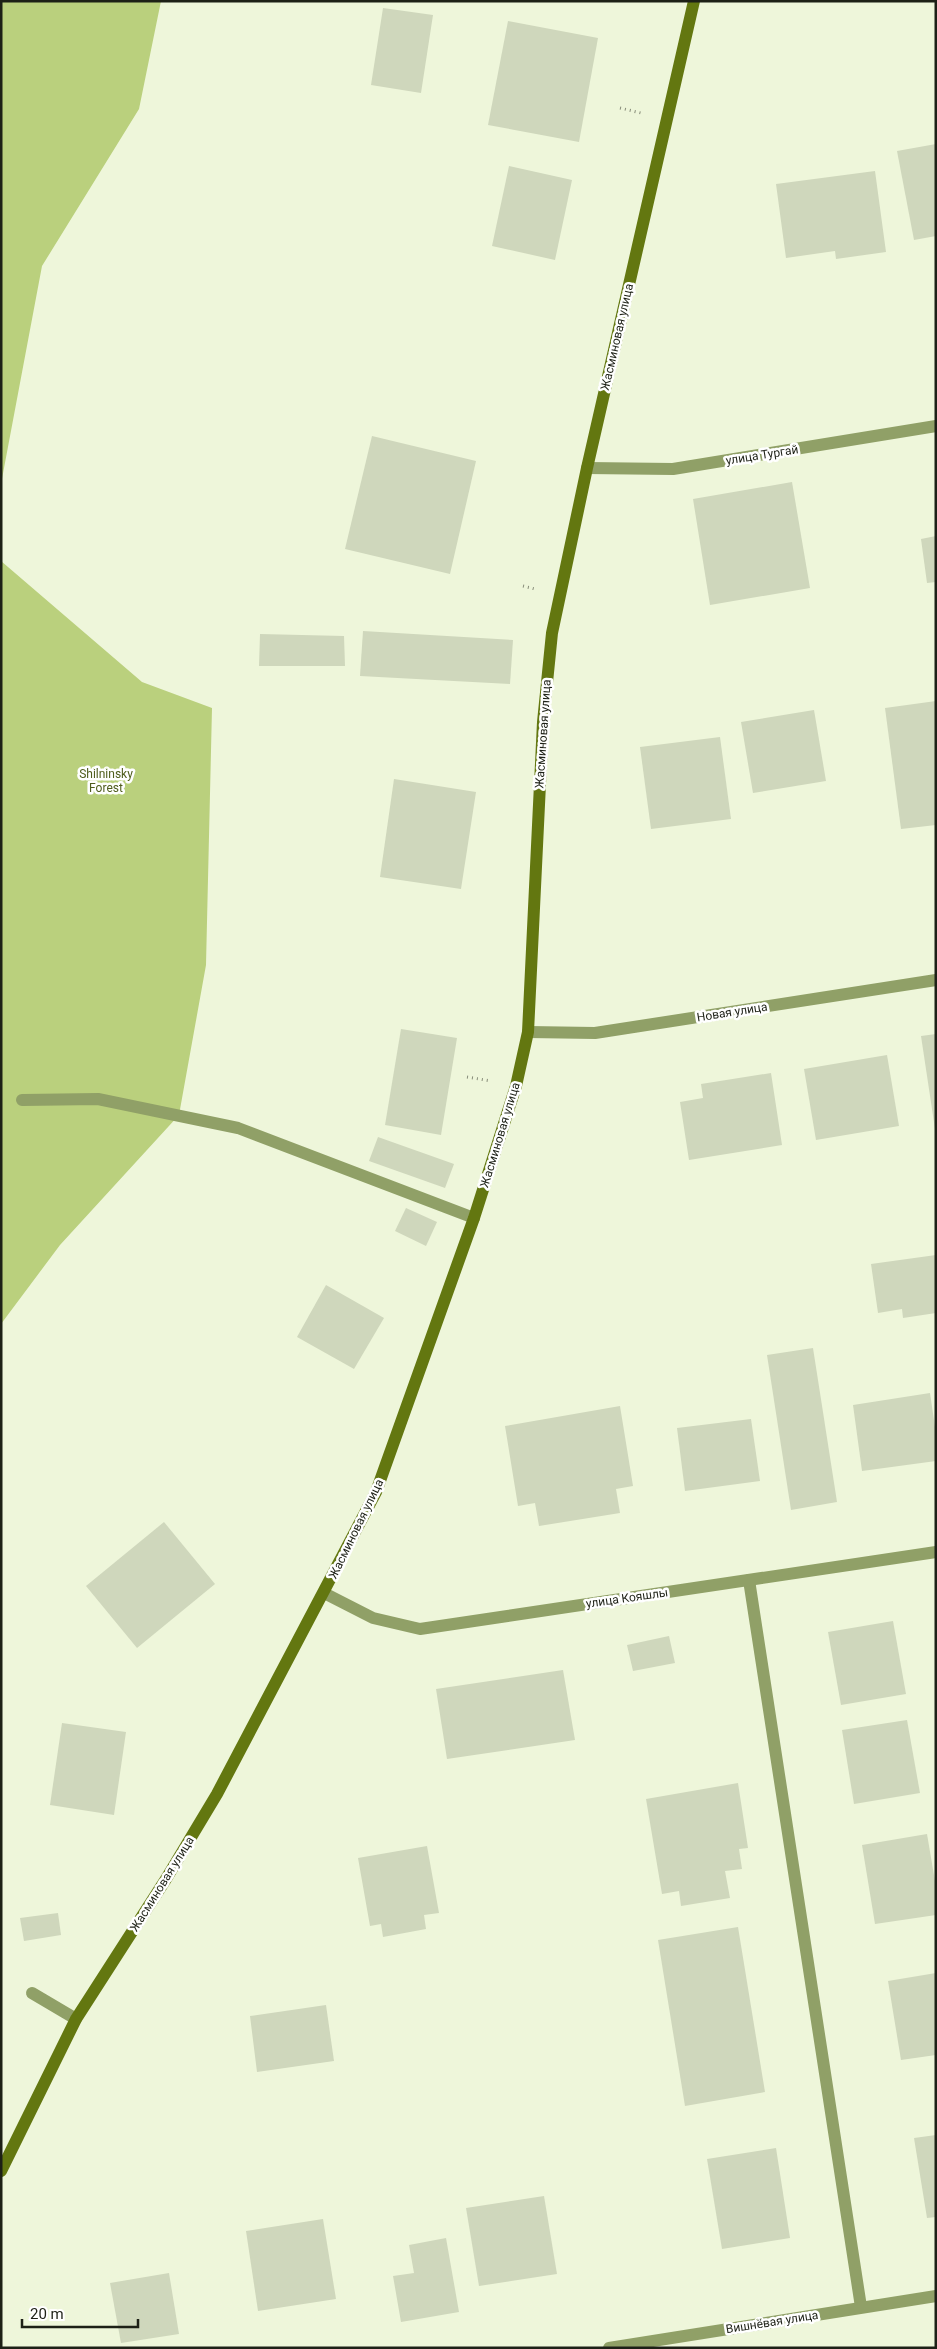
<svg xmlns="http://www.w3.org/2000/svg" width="937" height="2349" font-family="Roboto,sans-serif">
<rect width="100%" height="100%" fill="#eef6da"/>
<g fill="#bad07d">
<polygon points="1,1 161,1 139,109 42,266 1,484"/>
<polygon points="1,561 142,682 212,708 206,965 179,1115 60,1245 1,1324"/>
</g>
<g fill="#cfd7bc">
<polygon points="383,8 433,15 421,93 371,85"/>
<polygon points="508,21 598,38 579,142 488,125"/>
<polygon points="936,144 936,236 914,240 897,151"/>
<polygon points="509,166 572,180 555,260 492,246"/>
<polygon points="875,171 886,252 836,259 835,251 786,258 776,184"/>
<polygon points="372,436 476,461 450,574 345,549"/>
<polygon points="792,482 810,588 710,605 693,499"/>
<polygon points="936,536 936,582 927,583 921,539"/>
<polygon points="363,631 513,640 510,684 360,676"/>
<polygon points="260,634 344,636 345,666 259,666"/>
<polygon points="936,701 936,825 901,829 885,708"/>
<polygon points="814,710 826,781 753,793 741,722"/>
<polygon points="720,737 731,819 651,829 640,747"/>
<polygon points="394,779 476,792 461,889 380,877"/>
<polygon points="401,1029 457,1038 441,1135 385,1125"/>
<polygon points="936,1034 936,1129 935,1129 921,1036"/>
<polygon points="887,1055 899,1126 816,1140 804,1069"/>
<polygon points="771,1073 782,1145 689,1160 680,1102 703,1098 701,1084"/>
<polygon points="378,1137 454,1164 445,1188 369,1161"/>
<polygon points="406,1208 437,1222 426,1246 395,1231"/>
<polygon points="936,1255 936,1313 903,1318 902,1309 878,1313 871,1264"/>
<polygon points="326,1285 384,1318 354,1369 297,1337"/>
<polygon points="813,1348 837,1502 791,1510 767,1355"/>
<polygon points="930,1393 936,1434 936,1461 862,1471 853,1405"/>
<polygon points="620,1406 633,1486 616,1489 620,1513 539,1526 535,1503 518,1506 505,1426"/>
<polygon points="751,1419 760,1481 685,1491 677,1428"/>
<polygon points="164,1522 215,1584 137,1648 86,1586"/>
<polygon points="893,1621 906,1694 841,1705 828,1632"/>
<polygon points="669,1636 675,1663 633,1671 627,1645"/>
<polygon points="563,1670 575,1740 447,1759 436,1689"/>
<polygon points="907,1720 920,1793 854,1804 842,1730"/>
<polygon points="62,1723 126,1732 114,1815 50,1805"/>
<polygon points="738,1783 748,1848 739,1849 742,1869 725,1871 730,1898 681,1906 679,1891 662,1894 646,1799"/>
<polygon points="927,1834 936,1887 936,1915 875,1924 862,1845"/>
<polygon points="427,1846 439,1913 424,1915 426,1929 383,1937 381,1924 370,1926 358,1858"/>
<polygon points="58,1913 61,1935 24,1941 20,1918"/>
<polygon points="738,1927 765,2092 685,2106 658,1940"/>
<polygon points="936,1973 936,2055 901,2060 888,1981"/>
<polygon points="326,2005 334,2061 257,2072 250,2016"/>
<polygon points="936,2135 936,2217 927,2218 914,2138"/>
<polygon points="776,2148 790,2238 722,2249 707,2159"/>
<polygon points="544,2196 557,2274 479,2286 466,2208"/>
<polygon points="323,2219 336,2299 258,2311 246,2231"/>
<polygon points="446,2238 459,2312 401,2322 393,2276 414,2273 409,2245"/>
<polygon points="169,2273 179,2334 121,2343 110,2283"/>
</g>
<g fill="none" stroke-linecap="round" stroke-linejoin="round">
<g stroke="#878c79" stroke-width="3" stroke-dasharray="1 4" stroke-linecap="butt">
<polyline points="620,108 641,113"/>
<polyline points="523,586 535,589"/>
<polyline points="467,1077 491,1081"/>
</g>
<g stroke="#90a067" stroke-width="12">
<polyline points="22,1100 98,1099 238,1128 474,1218"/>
<polyline points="32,1993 76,2019"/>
</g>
<g stroke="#90a067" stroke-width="12">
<polyline points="587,468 673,469 936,426"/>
<polyline points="528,1032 595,1033 936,980"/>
<polyline points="749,1580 861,2307"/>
<polyline points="324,1593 373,1618 420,1629 936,1552"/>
<polyline points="609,2348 936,2296"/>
</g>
<polyline stroke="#637710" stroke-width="12" points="1,2171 76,2019 166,1879 217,1794 376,1492 474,1218 516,1086 528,1032 543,722 552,633 587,468 694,1"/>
</g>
<g text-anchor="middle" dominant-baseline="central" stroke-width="5" stroke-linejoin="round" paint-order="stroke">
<g font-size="12" fill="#1d2016" stroke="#fff">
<text transform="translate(617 337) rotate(-77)">Жасминовая улица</text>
<text transform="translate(762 455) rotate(-9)">улица Тургай</text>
<text transform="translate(543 734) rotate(-86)">Жасминовая улица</text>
<text transform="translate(732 1012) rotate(-9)">Новая улица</text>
<text transform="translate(500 1135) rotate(-73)">Жасминовая улица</text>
<text transform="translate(356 1529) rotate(-64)">Жасминовая улица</text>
<text transform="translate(627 1598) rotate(-8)">улица Кояшлы</text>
<text transform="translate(162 1884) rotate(-58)">Жасминовая улица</text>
<text transform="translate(772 2322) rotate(-9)">Вишнёвая улица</text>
</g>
<g font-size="12" fill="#4f5d1d" stroke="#fff">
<text x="106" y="774">Shilninsky<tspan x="106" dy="14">Forest</tspan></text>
</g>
</g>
<rect width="937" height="2349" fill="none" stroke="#1d2016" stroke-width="5"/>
<path d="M22 2319v8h116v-8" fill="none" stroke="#1d2016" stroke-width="2.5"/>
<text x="30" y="2319" font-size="15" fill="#1d2016" stroke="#ffffff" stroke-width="4" paint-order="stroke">20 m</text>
</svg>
